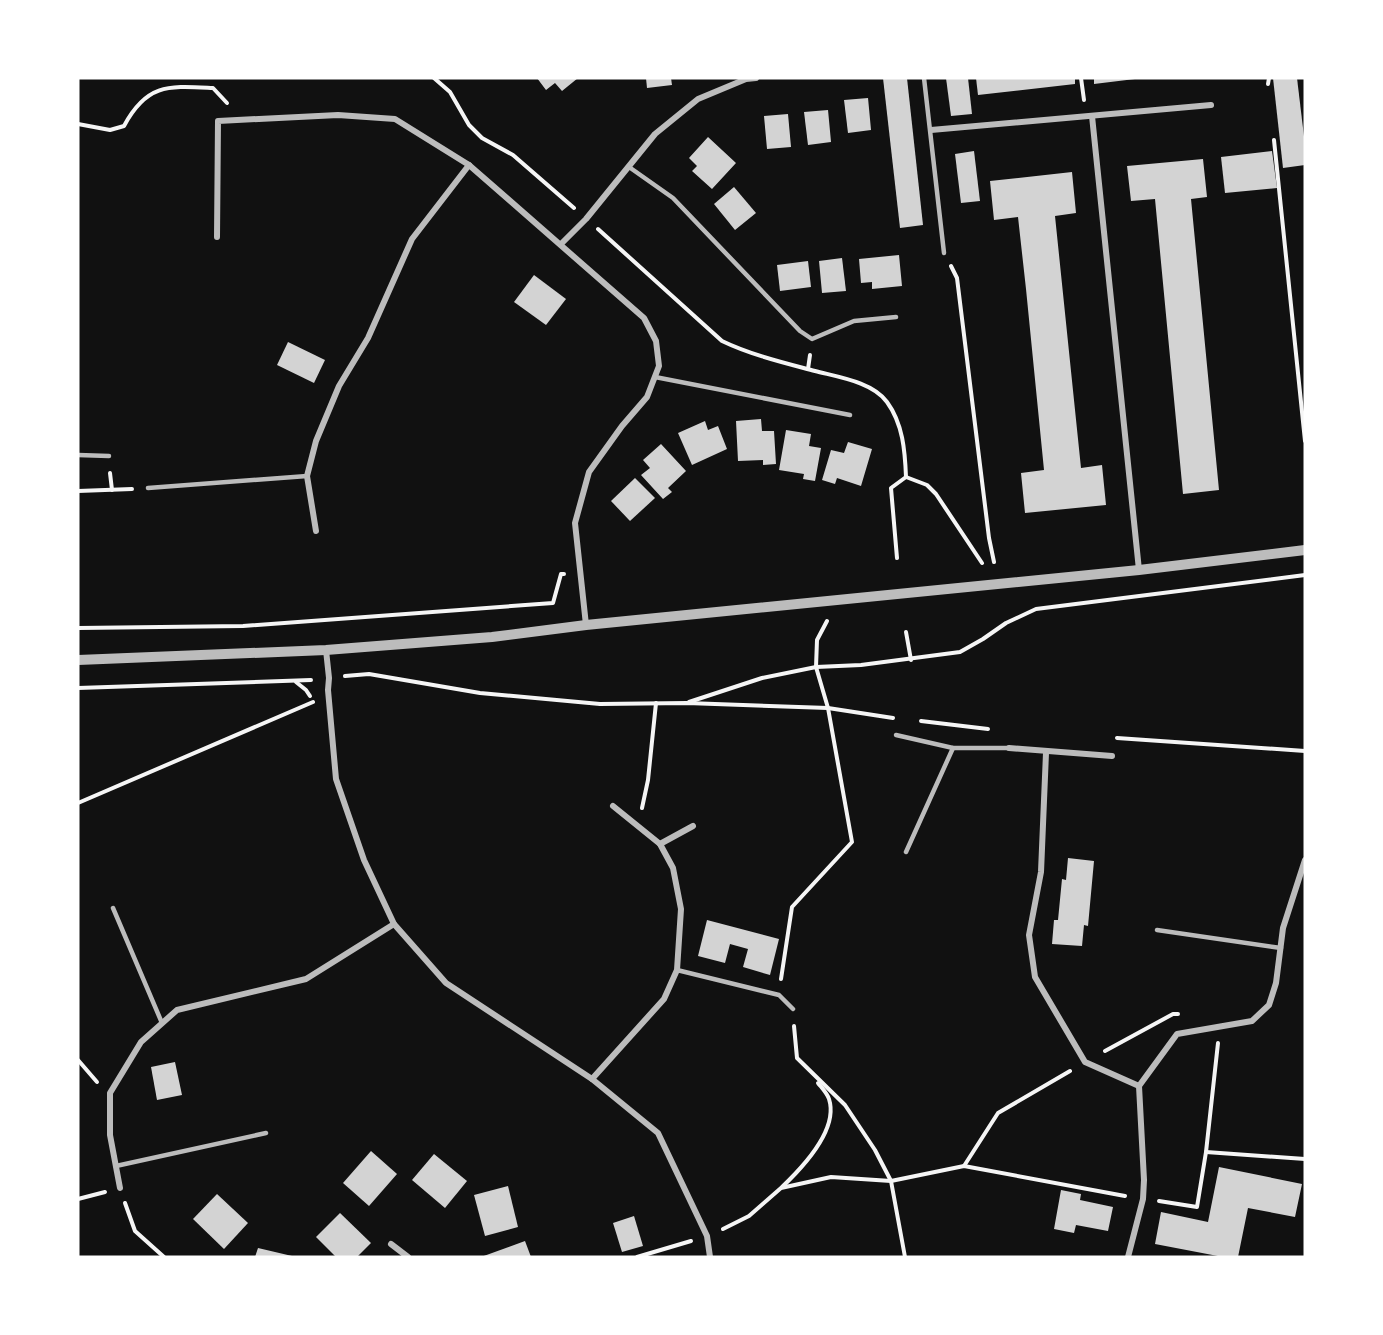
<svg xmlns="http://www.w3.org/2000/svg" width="1383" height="1335" font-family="'PT Sans',sans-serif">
<rect width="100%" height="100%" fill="#111"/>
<g fill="#d3d3d3">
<polygon points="537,78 578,78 562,91 555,83 546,90"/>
<polygon points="646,78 671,78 672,85 647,88"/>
<polygon points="883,78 907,78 923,225 900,228"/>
<polygon points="946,78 968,78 972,114 951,116"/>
<polygon points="976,78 1075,78 1075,84 978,95"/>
<polygon points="1094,78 1135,78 1135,79 1094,84"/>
<polygon points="1273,78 1297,78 1305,145 1305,165 1283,168"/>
<polygon points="868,98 871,130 848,133 844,100"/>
<polygon points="828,110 831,142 808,145 804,112"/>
<polygon points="788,114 791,147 767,149 764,116"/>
<polygon points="708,137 736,163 712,189 692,171 697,166 689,158"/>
<polygon points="974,151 980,201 961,203 955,154"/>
<polygon points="1272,151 1277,188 1225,193 1221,157"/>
<polygon points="1203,159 1207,197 1191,199 1219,490 1183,494 1155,199 1131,201 1127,166"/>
<polygon points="1072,172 1076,213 1055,216 1081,468 1102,465 1106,505 1025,513 1021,473 1044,470 1026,289 1018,217 994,220 990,181"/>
<polygon points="734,187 756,213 735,230 714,204"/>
<polygon points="899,255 902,286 872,289 872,282 861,283 859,259"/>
<polygon points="842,258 846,291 822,293 819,261"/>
<polygon points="808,261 811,287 780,291 777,265"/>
<polygon points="534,275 566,299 546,325 514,302"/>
<polygon points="288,342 325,360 314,383 277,365"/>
<polygon points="761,419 762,431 774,431 776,464 763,465 763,460 738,461 736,421"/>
<polygon points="705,421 708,430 718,426 727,449 692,465 678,433"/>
<polygon points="786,430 811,434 809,446 821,448 815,481 803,479 804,474 779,470"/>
<polygon points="848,442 872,449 861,486 837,478 835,484 822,480 831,450 844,453"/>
<polygon points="661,444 686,471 668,488 672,492 663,499 641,475 650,468 643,460"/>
<polygon points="635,478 655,498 630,521 611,501"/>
<polygon points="1068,858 1094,861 1088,926 1084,925 1082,946 1052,944 1054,920 1058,920 1062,879 1066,880"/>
<polygon points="707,920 779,939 770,975 743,967 748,949 730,944 725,963 698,956"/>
<polygon points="175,1062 182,1095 157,1100 151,1067"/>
<polygon points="371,1151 397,1174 369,1206 343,1183"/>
<polygon points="434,1154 467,1181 445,1208 412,1180"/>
<polygon points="1219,1167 1302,1184 1295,1217 1248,1208 1238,1257 1223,1257 1155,1244 1161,1212 1208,1222"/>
<polygon points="508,1186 518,1227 485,1236 474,1195"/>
<polygon points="1061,1190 1081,1194 1080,1200 1113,1207 1108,1231 1076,1225 1074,1233 1054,1229"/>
<polygon points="217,1194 248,1223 224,1249 193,1219"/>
<polygon points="340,1213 371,1243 357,1257 336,1257 316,1237"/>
<polygon points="634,1216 643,1246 622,1252 613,1223"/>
<polygon points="525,1241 531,1257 481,1257"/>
<polygon points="258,1248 292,1256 292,1257 255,1257"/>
</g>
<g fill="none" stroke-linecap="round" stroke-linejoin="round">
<g stroke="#f5f5f5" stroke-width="4">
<polyline points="434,78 450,92 469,125 482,138 513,155 574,208"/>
<polyline points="1081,78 1084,100"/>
<polyline points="1268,84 1269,78"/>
<path d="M78 124 110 130 124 126C147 83 169 86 213 88L227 103"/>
<polyline points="1274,140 1305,441"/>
<path d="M598 229 722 341C751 355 785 363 815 371 838 377 873 382 887 402 903 424 905 451 906 477L927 485 936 494 982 563"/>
<polyline points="951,266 957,278 989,538 994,562"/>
<polyline points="808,369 810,355"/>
<polyline points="110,473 112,490"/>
<polyline points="78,491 132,489"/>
<polyline points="897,558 891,488 906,477"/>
<polyline points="78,628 243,626 553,603 561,574 564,574"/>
<polyline points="906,632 911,660"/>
<polyline points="345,676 369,674 480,693 600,704 687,703 828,708 893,718"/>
<polyline points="296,682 306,690 310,696"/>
<polyline points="78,688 311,680"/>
<polyline points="689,702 762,678 816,667 861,665 960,652 983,639 1006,623 1036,609 1305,575"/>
<polyline points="921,721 988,729"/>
<polyline points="1117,738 1305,751"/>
<polyline points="78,803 313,702"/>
<polyline points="642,808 648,780 656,703"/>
<polyline points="781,979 792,907 852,842 828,708 816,667 817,640 827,621"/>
<polyline points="794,1026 797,1058 845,1105 875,1150 891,1181 905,1257"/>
<polyline points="1105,1051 1173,1014 1178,1014"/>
<polyline points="78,1060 97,1082"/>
<polyline points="1206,1152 1305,1159"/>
<polyline points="964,1166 998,1113 1070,1071"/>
<path d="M782 1187C802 1168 839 1130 829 1099 827 1093 821 1087 818 1083"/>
<polyline points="78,1199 105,1192"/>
<polyline points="1159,1201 1197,1207 1206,1152 1218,1043"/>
<polyline points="125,1203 135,1231 164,1257"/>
<polyline points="723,1229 749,1216 781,1188 831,1177 891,1181 964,1166 1125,1196"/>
<polyline points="637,1257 691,1241"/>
</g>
<g stroke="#bcbcbc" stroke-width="4.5">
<polyline points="924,78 944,253"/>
<polyline points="629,167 673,198 800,331 812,339 854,321 896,317"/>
<polyline points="655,377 850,415"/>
<polyline points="78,455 109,456"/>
<polyline points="148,488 307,476"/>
<polyline points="896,735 953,748 1009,748"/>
<polyline points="906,852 953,748"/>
<polyline points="113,908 162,1023"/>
<polyline points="1157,930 1281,948"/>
<polyline points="677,970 779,995 793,1009"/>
<polyline points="116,1166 266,1133"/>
</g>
<g stroke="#bcbcbc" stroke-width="6">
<polyline points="1092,116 1139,570"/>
<polyline points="931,130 1211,105"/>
<polyline points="217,237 218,121 338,115 395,119 469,165 644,318 656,341 659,366 647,397 622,426 589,472 575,523 586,625"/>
<polyline points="561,244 586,219 655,134 698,99 746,79 756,78"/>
<polyline points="316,531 307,476 316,441 339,386 368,338 412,239 469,165"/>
<polyline points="326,650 329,678 328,690 336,779 364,860 394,924 446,983 592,1079 658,1133 707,1236 710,1257"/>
<polyline points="1009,748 1112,756"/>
<polyline points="1046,753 1041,872 1029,935 1035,977 1085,1062 1139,1086"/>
<polyline points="660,844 693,826"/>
<polyline points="592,1079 664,999 677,970 681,909 673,868 660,844 613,806"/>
<polyline points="120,1188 110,1135 110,1093 141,1042 177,1010 306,979 394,924"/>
<polyline points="391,1244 408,1257"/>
<polyline points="1128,1257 1143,1199 1144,1180 1139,1086 1177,1034 1252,1021 1269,1005 1276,983 1283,928 1305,860"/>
</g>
<polyline stroke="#bcbcbc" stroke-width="10" points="78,660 326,650 492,637 586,625 1139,570 1305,550"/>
</g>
<rect width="1383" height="1335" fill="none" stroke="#ffffff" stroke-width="159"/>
</svg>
